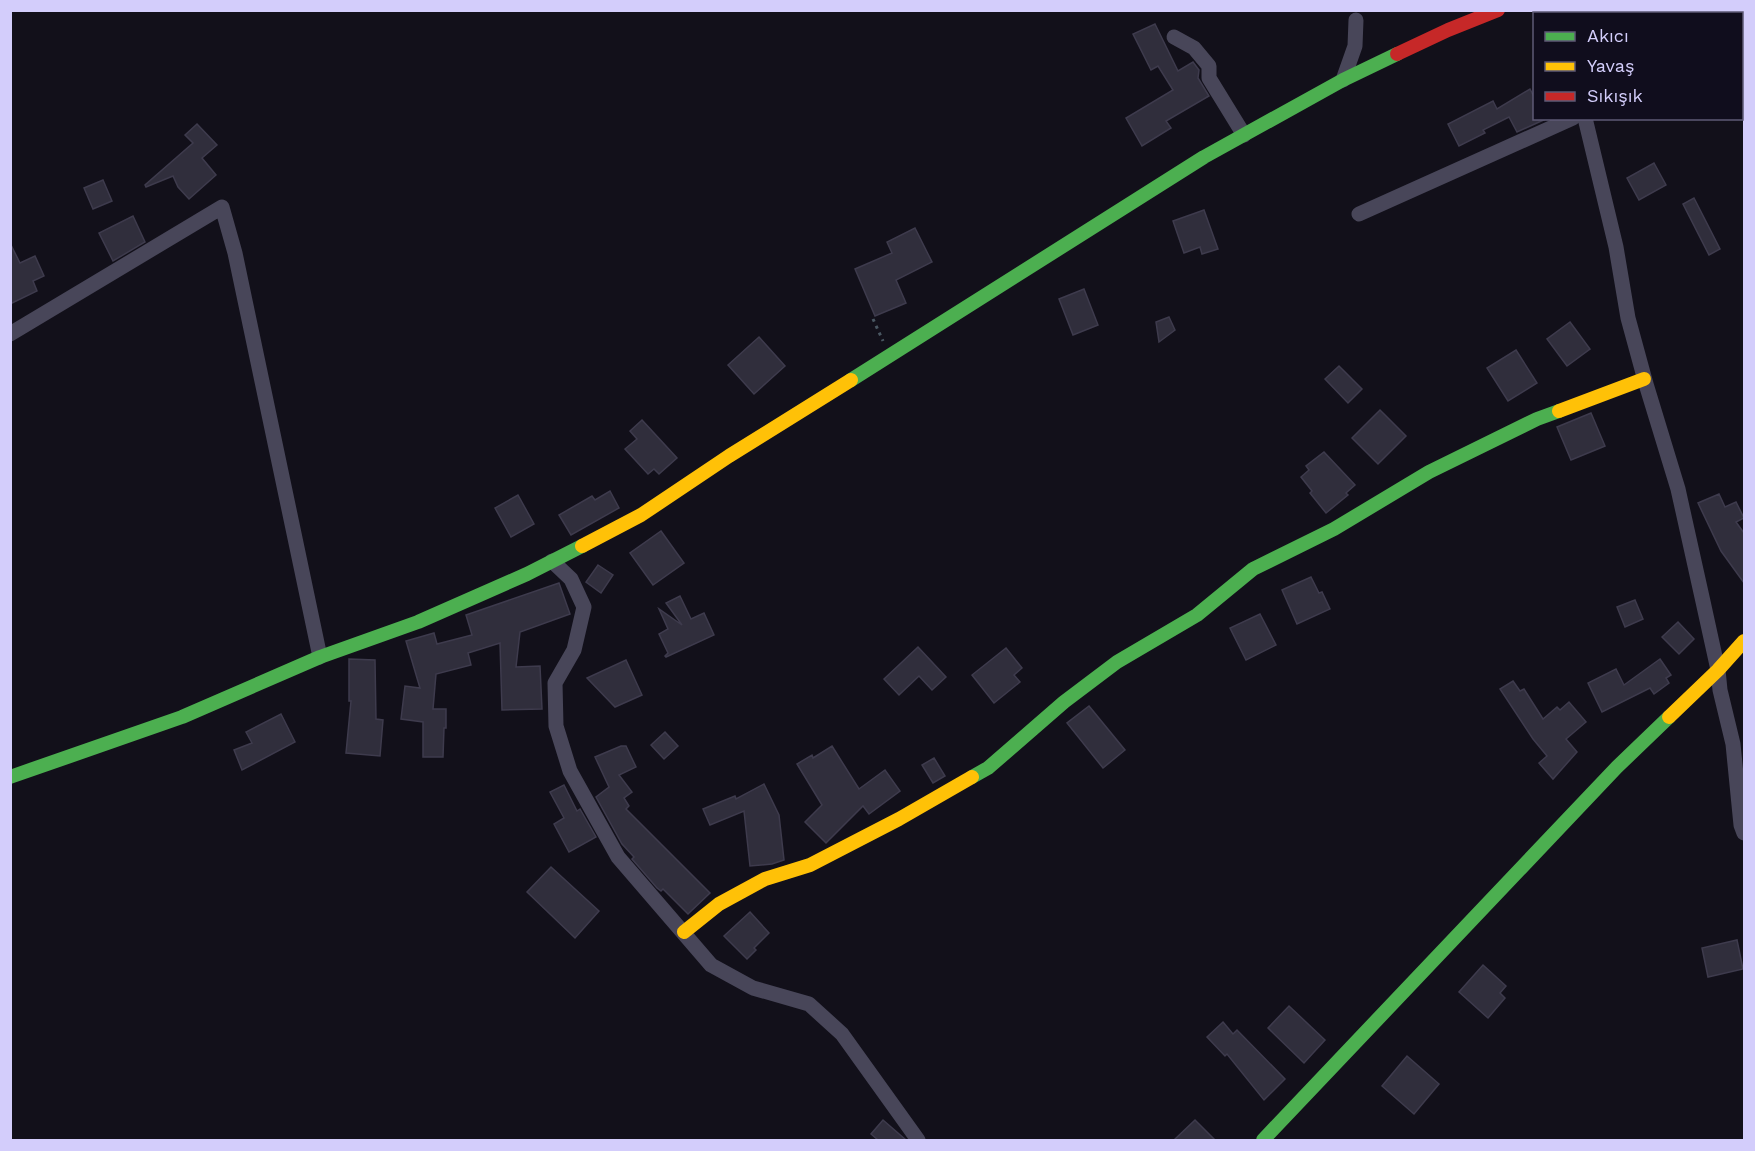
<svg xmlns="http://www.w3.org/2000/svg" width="1755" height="1151" font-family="'Work Sans',sans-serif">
<rect width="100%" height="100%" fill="#12101a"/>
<g fill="#302e3c" stroke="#3e3b4d" stroke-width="1.5">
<polygon points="1155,24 1178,71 1193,62 1199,70 1198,78 1209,96 1166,121 1171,128 1142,146 1126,118 1173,90 1158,66 1151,70 1133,34"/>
<polygon points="1530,89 1534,97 1534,118 1548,118 1517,132 1509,117 1483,130 1485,133 1459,146 1448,124 1493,101 1497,109"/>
<polygon points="197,124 217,145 202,158 216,175 189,199 178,187 173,176 146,187 145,185 193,143 185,135"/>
<polygon points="1654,163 1666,185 1639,200 1627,178"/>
<polygon points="103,180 112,201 93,209 84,188"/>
<polygon points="1694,198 1720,249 1709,255 1683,204"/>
<polygon points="1204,210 1218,249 1202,254 1200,247 1184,253 1173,221"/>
<polygon points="133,216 145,242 113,261 99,233"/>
<polygon points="915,228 932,262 896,280 906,303 875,316 855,269 892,253 887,242"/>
<polygon points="10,243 20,263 35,256 44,276 33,281 37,291 10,304"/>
<polygon points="1084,289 1098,325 1073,335 1059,299"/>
<polygon points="1169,317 1175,330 1159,342 1156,322"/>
<polygon points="1570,322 1590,349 1567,366 1547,339"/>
<polygon points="759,337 785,366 754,394 728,365"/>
<polygon points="1516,350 1537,383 1508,401 1487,368"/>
<polygon points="1339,366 1362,389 1348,403 1325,379"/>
<polygon points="1380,410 1406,436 1378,464 1352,438"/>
<polygon points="1591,413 1605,446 1571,460 1557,427"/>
<polygon points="642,420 677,458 659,474 654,469 648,474 625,449 637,439 630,431"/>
<polygon points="1324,452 1355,485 1346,493 1348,495 1326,513 1310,493 1312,491 1301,477 1309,470 1306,466"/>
<polygon points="610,491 619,508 571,535 559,515 592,496 595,500"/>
<polygon points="1719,494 1725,507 1736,502 1744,518 1736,522 1744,533 1744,583 1721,551 1698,503"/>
<polygon points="518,495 534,524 511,537 495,508"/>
<polygon points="661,531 684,563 653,585 630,553"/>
<polygon points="598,565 613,575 601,593 586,582"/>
<polygon points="1311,577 1319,593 1322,592 1330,609 1297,624 1282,590"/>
<polygon points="559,583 570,614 520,632 516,667 540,666 542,709 502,710 500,643 468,653 471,665 436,674 433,709 446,709 446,728 444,728 443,757 423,757 423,722 401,719 405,686 420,688 406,641 434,633 437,644 472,635 466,615"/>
<polygon points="680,596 691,619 704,613 714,635 666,657 665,656 668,653 659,634 668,629 659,609 682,625 666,603"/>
<polygon points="1635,600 1643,619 1625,627 1617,607"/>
<polygon points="1260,614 1276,645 1246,660 1230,628"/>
<polygon points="1678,622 1694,639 1679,654 1662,637"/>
<polygon points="918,647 946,677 932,690 919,676 899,695 884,679"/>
<polygon points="1006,648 1022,668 1014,675 1020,682 994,703 972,675"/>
<polygon points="349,659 375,660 376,719 383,720 380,756 346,753 351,701 349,701"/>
<polygon points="1660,659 1671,675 1666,678 1669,683 1654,694 1650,688 1602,712 1588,683 1616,669 1624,685"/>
<polygon points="626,660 642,695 615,707 587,678"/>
<polygon points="1513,681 1520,691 1524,689 1543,719 1557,707 1560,710 1569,702 1586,722 1566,739 1577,752 1553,779 1539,763 1547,756 1533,739 1500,689"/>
<polygon points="1089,706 1125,750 1103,768 1067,723"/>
<polygon points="281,714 295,742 242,770 234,750 252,743 246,732"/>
<polygon points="665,732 678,746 664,759 651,745"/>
<polygon points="621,746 626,746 636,767 619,775 632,792 624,798 629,806 626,809 710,893 688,914 663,889 661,891 657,888 632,859 634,857 622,844 596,797 609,787 595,757"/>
<polygon points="832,746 859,789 885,770 900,791 869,814 863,806 826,843 805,822 822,805 797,764 812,755 813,758"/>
<polygon points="934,758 945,776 933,783 922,765"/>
<polygon points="764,784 779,815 784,860 772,864 750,866 744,811 710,825 703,809 735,796 736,799"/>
<polygon points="564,785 577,811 580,809 596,837 569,852 554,824 564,818 550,792"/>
<polygon points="551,867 599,911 575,938 527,892"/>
<polygon points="750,912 769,933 754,948 756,950 747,959 724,936"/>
<polygon points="1737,940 1743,969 1708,977 1702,948"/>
<polygon points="1483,965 1506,986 1500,993 1505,998 1488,1018 1459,992"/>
<polygon points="1289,1006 1325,1040 1304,1063 1268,1028"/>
<polygon points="1223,1022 1233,1034 1237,1030 1285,1079 1264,1100 1227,1054 1225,1056 1207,1037"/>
<polygon points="1407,1056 1439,1084 1414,1114 1382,1086"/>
<polygon points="883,1120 906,1140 878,1140 871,1134"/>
<polygon points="1195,1120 1215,1140 1174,1140"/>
</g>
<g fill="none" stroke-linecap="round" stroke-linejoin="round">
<polyline stroke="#4a5762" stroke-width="3" stroke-dasharray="3 4.5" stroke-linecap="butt" points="873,319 883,341"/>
<g stroke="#484659" stroke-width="15">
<polyline points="1555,10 1556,14"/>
<polyline points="1704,10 1705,14"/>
<polyline points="1174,37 1194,48 1209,66 1209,78 1244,135"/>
<polyline points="1343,80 1355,46 1356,20"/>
<polyline points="1742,85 1744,88"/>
<polyline points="1585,118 1616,247 1628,318 1646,384 1678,489 1702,597 1718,670 1720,690 1733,744 1741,825 1744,833"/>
<polyline points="1359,214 1573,118"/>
<polyline points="10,334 222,207 235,253 320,657"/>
<polyline points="552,561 571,579 584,607 574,650 555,683 556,726 570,771 618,857 711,965 753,988 809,1004 842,1034 918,1140"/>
</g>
<g stroke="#4caf50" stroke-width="14">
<polyline points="851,380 1204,157 1343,80 1397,54"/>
<polyline points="10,777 182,717 320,657 418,622 527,574 582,546"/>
<polyline points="972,777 988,768 1064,702 1117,662 1197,615 1253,569 1334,529 1429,472 1537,419 1559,411"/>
<polyline points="1263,1140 1617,767 1669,717"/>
</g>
<g stroke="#ffc107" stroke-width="14">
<polyline points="1559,411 1644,379"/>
<polyline points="582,546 641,515 729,456 851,380"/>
<polyline points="1669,717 1718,670 1744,641"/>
<polyline points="684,932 719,904 765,879 810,865 899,819 972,777"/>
</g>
<polyline stroke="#c62828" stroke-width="14" points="1397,54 1448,30 1498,10"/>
</g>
<rect width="1755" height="1151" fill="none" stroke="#d3cdfb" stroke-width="24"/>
<rect x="1533" y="12" width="210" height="108" fill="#100d1d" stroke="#5e5a76" stroke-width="1.5"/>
<rect x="1545" y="32" width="30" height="9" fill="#4caf50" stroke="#5e5a76" stroke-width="1.5"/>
<text x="1587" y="42" font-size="18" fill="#d3cdfb">Akıcı</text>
<rect x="1545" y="62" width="30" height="9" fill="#ffc107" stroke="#5e5a76" stroke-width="1.5"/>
<text x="1587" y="72" font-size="18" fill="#d3cdfb">Yavaş</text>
<rect x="1545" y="92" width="30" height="9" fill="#c62828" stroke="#5e5a76" stroke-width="1.5"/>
<text x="1587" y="102" font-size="18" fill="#d3cdfb">Sıkışık</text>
</svg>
